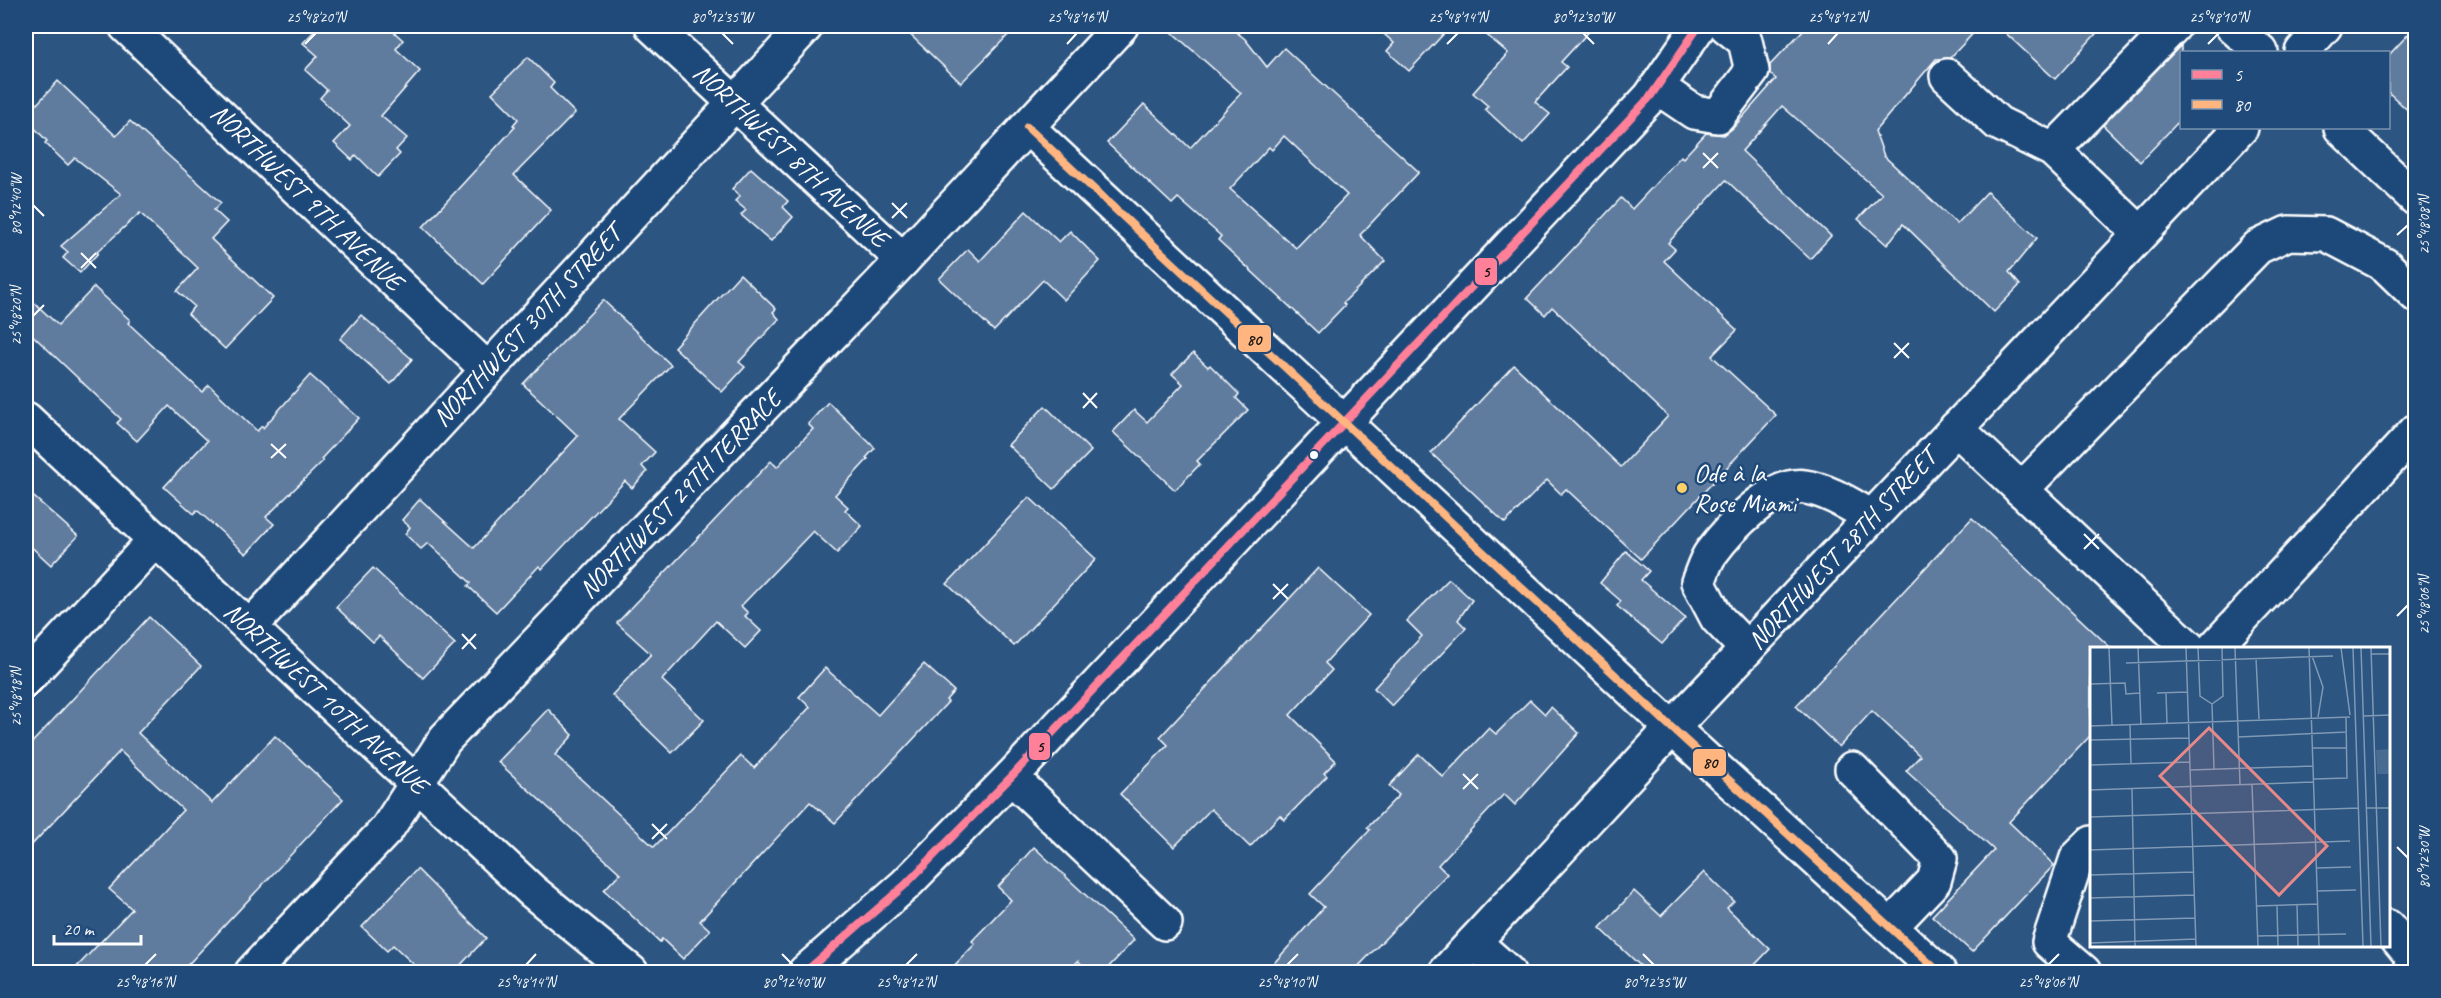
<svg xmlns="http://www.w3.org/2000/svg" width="2441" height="998" font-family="Caveat,sans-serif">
<rect width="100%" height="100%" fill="#2c5582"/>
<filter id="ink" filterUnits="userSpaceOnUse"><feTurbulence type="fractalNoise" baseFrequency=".0167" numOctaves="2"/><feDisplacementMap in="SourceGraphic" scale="12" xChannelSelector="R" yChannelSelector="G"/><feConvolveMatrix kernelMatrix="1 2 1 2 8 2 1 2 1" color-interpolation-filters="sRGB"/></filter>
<g filter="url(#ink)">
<g fill="#5e7c9f" stroke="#fff" stroke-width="1.5" fill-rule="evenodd">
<polygon points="319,26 387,26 403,40 396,49 420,71 381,116 407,138 396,150 400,154 378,177 356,155 352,160 334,143 350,126 320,98 327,90 305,70 318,56 303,43"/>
<polygon points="901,26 1017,26 961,83"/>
<path d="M1165 26H1229L1245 39 1267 67 1284 48 1419 172 1360 235 1385 261 1343 303 1345 305 1318 333 1218 240 1221 236 1178 198 1172 204 1107 143 1144 104 1190 148 1241 93ZM1284 136 1347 195 1296 248 1230 189 1269 147 1272 150Z"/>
<polygon points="1375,26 1451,26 1409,71 1387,51 1394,43"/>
<polygon points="1476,26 1594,26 1561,62 1567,67 1535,102 1550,114 1523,144 1485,109 1488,106 1473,93 1508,53"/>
<polygon points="1807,26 1980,26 1950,58 1936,59 1875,131 1884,156 1957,224 1987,192 2037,238 2009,272 2020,285 1994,312 1903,224 1887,245 1858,219 1882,194 1782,106 1742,151 1831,236 1810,259 1726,180 1668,243 1675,249 1664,261 1737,330 1712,356 1776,415 1641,559 1566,489 1561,494 1547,480 1505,523 1431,453 1514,365 1621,467 1668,416 1552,307 1545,315 1527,298 1621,198 1632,209 1681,156 1683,158 1706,133 1724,135 1733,128 1776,79 1770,74 1770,65"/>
<polygon points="1998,26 2103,26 2055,79"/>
<polygon points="2415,27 2415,117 2388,92 2388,56"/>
<polygon points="2181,45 2181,119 2140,162 2103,125"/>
<polygon points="528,57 554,83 550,88 575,113 514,175 551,210 483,284 423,227 515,127 513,125 518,119 492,93"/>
<polygon points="58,81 116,136 130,121 221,203 214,210 227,222 211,239 273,298 225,349 188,314 194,306 177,291 198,268 140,213 97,252 98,253 80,273 63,258 68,252 61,246 121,194 75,158 68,165 45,143 47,141 26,119 26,116"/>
<polygon points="751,168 788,201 783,207 793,217 771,241 741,215 746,210 735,201 740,196 732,189"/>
<polygon points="1026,211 1059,242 1070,231 1100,261 1064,300 1043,280 994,331 939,279 968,249 980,261"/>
<polygon points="740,274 776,309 773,312 779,319 739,362 745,367 722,392 674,347"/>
<polygon points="94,287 130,320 128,323 202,392 209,385 257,431 262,426 263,428 310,375 359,418 321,459 323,461 266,517 274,524 246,554 197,510 194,514 164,487 207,441 169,406 137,441 117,423 121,419 26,329 26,295 58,325"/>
<polygon points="603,300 671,365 619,419 655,452 642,466 647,472 632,488 625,481 542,569 539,566 496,612 468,586 471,583 428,543 421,549 405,534 410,527 402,520 420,499 474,548 540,477 578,436 523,384"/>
<polygon points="361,315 412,359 391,384 340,339"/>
<polygon points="1193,353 1208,367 1210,365 1239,394 1236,398 1248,410 1197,461 1200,464 1175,490 1113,432 1134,410 1147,422 1183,384 1172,374"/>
<polygon points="828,402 875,448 866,458 868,459 835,495 848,507 845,510 862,526 837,553 813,531 741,606 748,613 745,616 761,631 745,648 716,621 662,680 704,720 672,753 612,695 651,654 617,623 771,461 777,467 813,429 808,424"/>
<polygon points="1045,406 1091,451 1054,489 1008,445"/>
<polygon points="26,490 78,536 51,565 26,542"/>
<polygon points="1029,497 1096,559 1014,646 947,584"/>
<polygon points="1972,518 2111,648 2091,648 2091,735 2009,822 2054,865 1972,952 1932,916 1994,850 1906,771 1920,756 1872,711 1839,747 1796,706"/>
<polygon points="1626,551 1649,571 1641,580 1685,618 1662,644 1617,606 1621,601 1600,583"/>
<polygon points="373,568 455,644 423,678 379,636 373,642 336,607"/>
<polygon points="1318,568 1369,615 1325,663 1332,670 1290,715 1336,761 1324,773 1327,776 1284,820 1280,815 1250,847 1211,809 1174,847 1120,794 1168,745 1160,737"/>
<polygon points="1449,579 1472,600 1458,620 1466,628 1392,706 1374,688 1422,636 1407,621"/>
<polygon points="149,617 201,666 138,733 212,803 275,736 343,799 181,972 72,972 132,909 109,889 183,810 120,751 26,851 26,749"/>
<polygon points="924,664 954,691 946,700 948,702 835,823 810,802 700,921 710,930 683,959 662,939 660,942 604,890 620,873 498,762 548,709 573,735 555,755 654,847 741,756 754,768 810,707 799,697 825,668 878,715"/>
<polygon points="1530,700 1545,714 1551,707 1579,733 1515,805 1504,794 1438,865 1447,874 1353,972 1266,972 1324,907 1310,894 1370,830 1367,828 1399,795 1389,786 1419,754 1443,777 1489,728 1496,734"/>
<polygon points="1034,847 1134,940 1104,972 1090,972 1078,961 1068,972 948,972 975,944 972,941 1011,900 998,887"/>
<polygon points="417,869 486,938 454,972 422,972 393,945 387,951 362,927"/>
<polygon points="1704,872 1734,901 1727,908 1770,949 1748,972 1647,972 1600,928 1634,891 1661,916"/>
</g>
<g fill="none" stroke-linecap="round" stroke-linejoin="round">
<defs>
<g id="minor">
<polyline points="126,26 487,369"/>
<polyline points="652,26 903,260"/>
<polyline points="2302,52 2325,26"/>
<polyline points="1947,76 1998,123 2053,150 2140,233"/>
<polyline points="1657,87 1694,112 1718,116 1752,71 1745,41 1726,26"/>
<polyline points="1027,127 1672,728 1939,972"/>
<polyline points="2053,150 2174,26"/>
<polyline points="26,419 532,891 631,972"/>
<polyline points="1956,428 2189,648"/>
<polyline points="2021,490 2258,247 2288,233 2326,234 2385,265 2416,295"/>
<polyline points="250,627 806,26"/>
<polyline points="2214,648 2416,431"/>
<path d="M1747 649 1717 618 1698 582C1702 573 1705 561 1711 553 1729 529 1772 482 1805 487 1828 490 1852 506 1872 517"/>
<polyline points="26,679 156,539"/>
<polyline points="1852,769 1940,859 1934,881 1890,927"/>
<polyline points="1011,777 1165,923"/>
<polyline points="2388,927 2416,961"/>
<polyline points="1474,942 1508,972"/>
<polyline points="252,972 387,829 445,739 903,260 1121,26"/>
<polyline points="805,972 905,885 1011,777 1650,97 1699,26"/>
<polyline points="1446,972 1672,728 2241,128"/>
<polyline points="2084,972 2049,942 2077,858 2092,843"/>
</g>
<g id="major">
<polyline points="2232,26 2261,52"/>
<polyline points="2341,128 2416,199"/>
</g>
</defs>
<use href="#minor" stroke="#fff" stroke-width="38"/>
<use href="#major" stroke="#fff" stroke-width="38"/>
<use href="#minor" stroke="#1f4a7a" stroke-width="33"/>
<use href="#major" stroke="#1f4a7a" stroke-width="33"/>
<defs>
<polyline id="bus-1" points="805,972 905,885 1011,777 1650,97 1699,26"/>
<polyline id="bus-2" points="1027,127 1672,728 1939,972"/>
</defs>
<use href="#bus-1" stroke="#1f4a7a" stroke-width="12"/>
<use href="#bus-2" stroke="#1f4a7a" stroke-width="12"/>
<use href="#bus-1" stroke="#ff8098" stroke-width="8"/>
<use href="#bus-2" stroke="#ffb580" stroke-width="8"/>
</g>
</g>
<path fill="none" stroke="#fff" stroke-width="2" d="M722 33 733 44M1583 33 1594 44M305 44 316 33M1067 44 1077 33M1447 44 1458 33M1828 44 1838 33M2208 44 2219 33M1703 153 1718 168M1703 168 1718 153M892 203 907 218M33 205 44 216M892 218 907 203M2397 235 2408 225M81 253 96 268M81 268 96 253M33 316 44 305M1894 343 1909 358M1894 358 1909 343M1083 393 1097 408M1083 408 1097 393M271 444 286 458M271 458 286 444M2084 534 2099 549M2084 549 2099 534M1273 584 1288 599M1273 599 1288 584M2397 616 2408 605M462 634 476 649M462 649 476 634M33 697 44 686M1463 774 1478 789M1463 789 1478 774M652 824 667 839M652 839 667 824M2397 847 2408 858M782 954 793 965M1643 954 1654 965M145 965 156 954M526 965 536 954M906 965 917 954M1287 965 1298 954M2048 965 2059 954"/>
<circle fill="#fff" stroke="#1f4a7a" stroke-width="2" cx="1314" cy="455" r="5"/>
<circle fill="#ffd166" stroke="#1f4a7a" stroke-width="2" cx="1682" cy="488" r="6"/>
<g text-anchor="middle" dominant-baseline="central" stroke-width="5" stroke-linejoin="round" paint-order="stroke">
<g font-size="26" fill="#fff" stroke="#1f4a7a">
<text transform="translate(791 155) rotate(43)">NORTHWEST 8TH AVENUE</text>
<text transform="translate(307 197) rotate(44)">NORTHWEST 9TH AVENUE</text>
<text transform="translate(527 326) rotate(-47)">NORTHWEST 30TH STREET</text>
<text transform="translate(680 494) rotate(-46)">NORTHWEST 29TH TERRACE</text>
<text transform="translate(1842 549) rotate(-47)">NORTHWEST 28TH STREET</text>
<text transform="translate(326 698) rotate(43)">NORTHWEST 10TH AVENUE</text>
</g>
<g font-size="26" fill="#fff" stroke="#1f4a7a" text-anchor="start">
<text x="1694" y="473">Ode à la<tspan x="1694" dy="30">Rose Miami</tspan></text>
</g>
</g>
<g transform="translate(2090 647)">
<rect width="300" height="300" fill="#2c5582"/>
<path d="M300 102V127H287L286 103Z" fill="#486b92"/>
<path fill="none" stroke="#8099b4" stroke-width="1.5" d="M19 1 22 78M48 1 51 77M96 1 106 299M108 1 110 49 122 57M145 1 150 137M219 1 229 299M251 1 260 68M263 1 273 299M271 1 281 299M281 1 291 299M281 7H300M222 9 233 40 228 70M166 11 169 72M36 16 243 9M0 37 35 36 36 47 50 46M67 46 97 45M76 46 77 76M122 57 124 122M122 57 133 49 132 1M274 69 300 68M40 78 41 117M0 79 260 70M148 90 257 85M0 93 99 91M223 101H257M0 118 100 115M100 123 223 119M224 132 257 131 256 70M162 137 168 299M42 142 45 299M0 143 223 135M277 161H300M0 170 269 161M0 203 260 194M226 221 261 220M0 228 104 225M227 244 266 243M0 251 105 248M207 257 208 299M187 258 188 299M167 259 228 257M0 274 105 271M167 289 256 287M0 296 106 292"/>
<path fill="#e88989" fill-opacity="0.15" stroke="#e88989" stroke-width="3" d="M119 81 237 199 189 248 70 129Z"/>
<rect width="300" height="300" fill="none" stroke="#fff" stroke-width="3"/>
</g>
<g stroke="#1f4a7a" stroke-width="2">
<rect x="1474" y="257" width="24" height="29" rx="6" fill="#ff8098"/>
<rect x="1237" y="324" width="35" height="29" rx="6" fill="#ffb580"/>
<rect x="1028" y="732" width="23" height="29" rx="6" fill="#ff8098"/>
<rect x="1692" y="748" width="35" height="29" rx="6" fill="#ffb580"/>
</g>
<g font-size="16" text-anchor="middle" font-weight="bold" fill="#111">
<text x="1486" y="277">5</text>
<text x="1254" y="345">80</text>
<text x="1040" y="752">5</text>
<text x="1710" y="768">80</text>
</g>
<rect width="2441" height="998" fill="none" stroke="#1f4a7a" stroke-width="66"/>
<rect x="2180" y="51" width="210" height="78" fill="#1f4a7a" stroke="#7992af" stroke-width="1.5"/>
<rect x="2192" y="70" width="30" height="9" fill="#ff8098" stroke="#7992af" stroke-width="1.5"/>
<text x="2234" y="81" font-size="18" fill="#ffffff">5</text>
<rect x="2192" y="100" width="30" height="9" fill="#ffb580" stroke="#7992af" stroke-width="1.5"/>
<text x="2234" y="111" font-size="18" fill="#ffffff">80</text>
<path d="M54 935v9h87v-9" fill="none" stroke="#ffffff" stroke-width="3"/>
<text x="63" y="935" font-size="18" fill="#ffffff" stroke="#1f4a7a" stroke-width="4.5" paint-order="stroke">20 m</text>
<rect x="33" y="33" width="2375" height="932" fill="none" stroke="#fff" stroke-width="2"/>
<g font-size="15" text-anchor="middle" fill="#fff">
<text x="316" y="22">25°48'20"N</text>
<text x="722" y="22">80°12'35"W</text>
<text x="1077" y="22">25°48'16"N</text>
<text x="1458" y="22">25°48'14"N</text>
<text x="1583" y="22">80°12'30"W</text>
<text x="1838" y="22">25°48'12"N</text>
<text x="2219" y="22">25°48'10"N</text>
<text transform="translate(16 205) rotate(-90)" y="5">80°12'40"W</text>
<text transform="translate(2424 225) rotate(-90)" y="5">25°48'08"N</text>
<text transform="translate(16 316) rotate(-90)" y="5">25°48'20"N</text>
<text transform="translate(2424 605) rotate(-90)" y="5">25°48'06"N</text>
<text transform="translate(16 697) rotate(-90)" y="5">25°48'18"N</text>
<text transform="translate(2424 858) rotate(-90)" y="5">80°12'30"W</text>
<text x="145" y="987">25°48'16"N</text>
<text x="526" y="987">25°48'14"N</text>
<text x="793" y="987">80°12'40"W</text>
<text x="906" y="987">25°48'12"N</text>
<text x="1287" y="987">25°48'10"N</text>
<text x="1654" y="987">80°12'35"W</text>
<text x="2048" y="987">25°48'06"N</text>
</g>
</svg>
